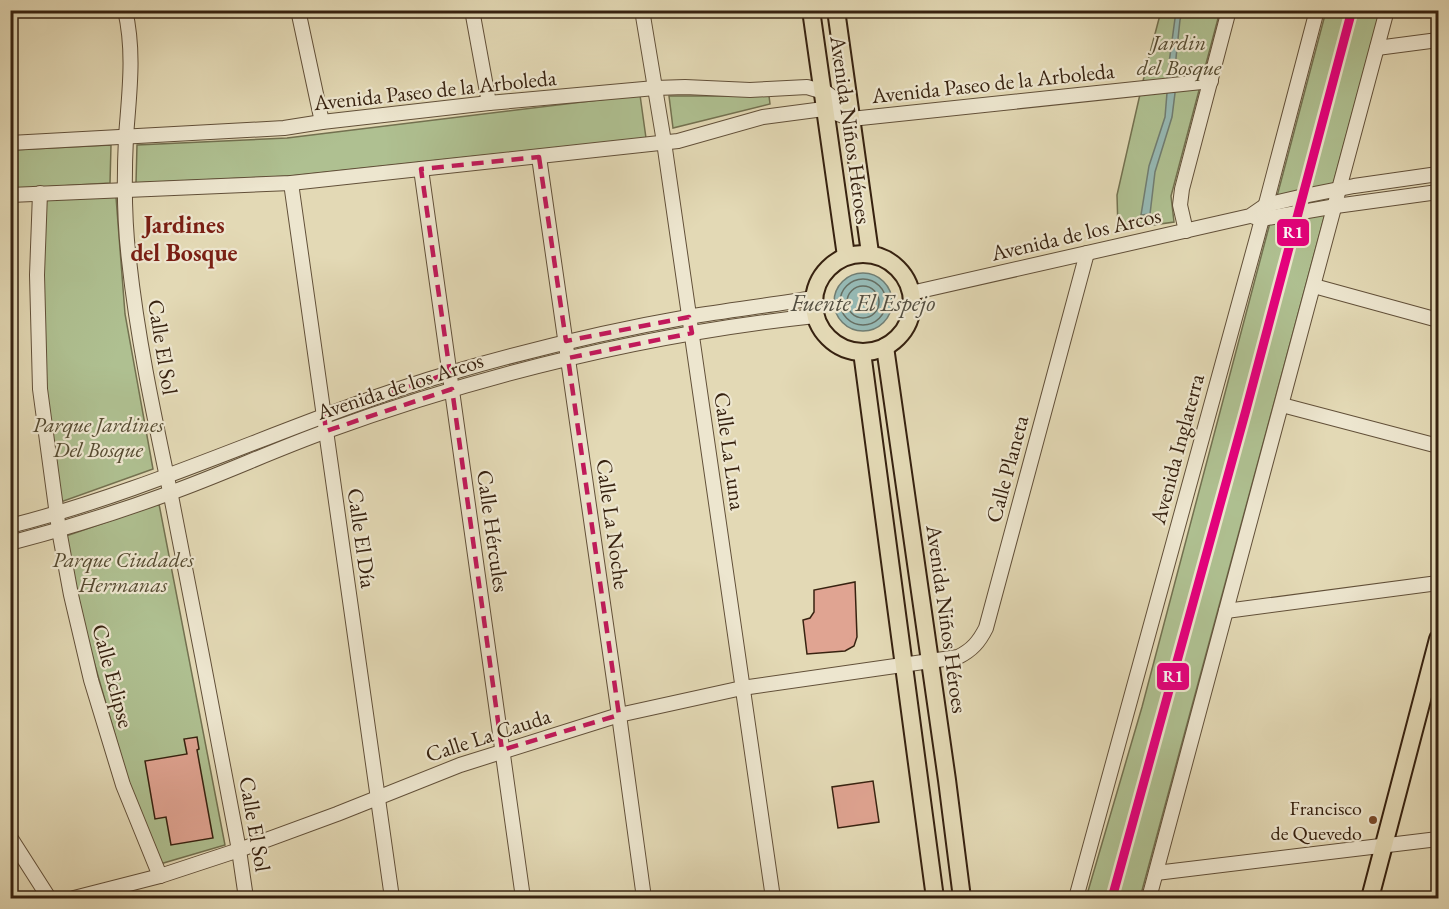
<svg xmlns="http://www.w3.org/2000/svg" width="1449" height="909" font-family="'EB Garamond',serif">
<rect width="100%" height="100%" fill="#e3d9b5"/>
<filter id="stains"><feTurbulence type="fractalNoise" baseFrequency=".00333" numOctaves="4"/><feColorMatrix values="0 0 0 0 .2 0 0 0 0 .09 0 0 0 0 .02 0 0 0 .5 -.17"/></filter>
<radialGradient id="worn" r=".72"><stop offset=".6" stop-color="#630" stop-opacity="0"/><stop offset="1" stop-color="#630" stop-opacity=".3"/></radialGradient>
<g fill="#afc091" stroke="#737150" stroke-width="1.5">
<polygon points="1161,11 1220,11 1171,196 1174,222 1118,230 1117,195 1146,68"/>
<polygon points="1326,11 1380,11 1140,898 1086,898 1142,707"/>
<polygon points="640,95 646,138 291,176 136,183 137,145 287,138"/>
<polygon points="669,96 769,96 770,104 673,128"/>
<polygon points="111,145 110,183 11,189 11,150"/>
<polygon points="116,197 125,314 153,469 58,503 45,397 42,200"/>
<polygon points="159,504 225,845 160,864 127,777 86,634 66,536"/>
</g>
<g fill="#96b9b4" stroke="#707d72" stroke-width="1.5">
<polygon points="1176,11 1183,11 1180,20 1174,77 1171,83 1167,78"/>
<polygon points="1171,90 1175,93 1172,117 1155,172 1150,214 1141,215 1149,166 1165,117 1167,93"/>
<circle cx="863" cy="302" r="29"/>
</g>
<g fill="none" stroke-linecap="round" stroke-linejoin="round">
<g stroke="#666e62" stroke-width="1.5">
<circle cx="863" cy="302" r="23"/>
<circle cx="863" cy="302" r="16"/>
</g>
</g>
<g fill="#e0a492" stroke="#372210" stroke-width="1.5">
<polygon points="855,582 857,637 854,646 845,651 807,654 803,620 810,618 814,612 814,590"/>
<polygon points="197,737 199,749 197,750 213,838 171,845 166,817 155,819 145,761 187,754 184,739"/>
<polygon points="873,781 879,822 838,828 832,787"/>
</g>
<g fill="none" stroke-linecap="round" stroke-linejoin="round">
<defs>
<g id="minor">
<path d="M125 10C135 53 129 94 126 137 124 178 124 219 129 260 138 343 155 420 172 501 195 617 217 734 239 850L246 898"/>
<polyline points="298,10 322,122"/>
<polyline points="472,10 489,103"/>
<polyline points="642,10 664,142 773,898"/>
<polyline points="1377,48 1438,40"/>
<polyline points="10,143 284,128 322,122 489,103 655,88 685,87 750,90 807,87 827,93 840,103 850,117"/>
<polyline points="539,157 619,715 644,898"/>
<polyline points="421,169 523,898"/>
<polyline points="291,183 392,898"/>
<polyline points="40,193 37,275 40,389 59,530 71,595 91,680 123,785 160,876"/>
<polyline points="10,195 291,183 678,141 763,117 816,110 825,109 851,119 1211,81"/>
<polyline points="1254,217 1262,219 1336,206 1438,192"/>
<polyline points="1186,231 1180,205 1182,189 1229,10"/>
<polyline points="1314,286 1438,320"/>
<polyline points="911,293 1250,216 1266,205 1304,196 1354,186 1438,174"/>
<polyline points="1282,405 1438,446"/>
<path d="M10 526C161 488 301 417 450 373 529 350 608 331 688 317 730 310 772 305 814 298"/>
<path d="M10 543C64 529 118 512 170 493 223 474 274 450 327 431 484 374 648 334 815 316"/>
<polyline points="1226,611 1438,583"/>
<polyline points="10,837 49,898"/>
<polyline points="1156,873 1438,839"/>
<path d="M74 898 160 876 239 850 337 814 460 765 619 715 742 688 958 657C972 650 979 642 986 628L1087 253"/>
<polyline points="1076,898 1258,234 1317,10"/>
<polyline points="1149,898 1387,10"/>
</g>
<g id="major">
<polyline points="811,10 846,256"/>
<polyline points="836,10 870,253"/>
<circle cx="863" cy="303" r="49"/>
<polyline points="885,347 947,780 962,898"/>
<polyline points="862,352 935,898"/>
<polyline points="1370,898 1438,639"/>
</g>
</defs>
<use href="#minor" stroke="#625039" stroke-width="16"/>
<use href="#major" stroke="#372210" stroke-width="20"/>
<use href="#minor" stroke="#ede6cf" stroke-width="14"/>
<use href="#major" stroke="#e3d9b5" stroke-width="16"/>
<defs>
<polyline id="rail-1" points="1112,898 1246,410 1352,10"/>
</defs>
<use href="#rail-1" stroke="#ede6cf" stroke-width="14"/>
<use href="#rail-1" stroke="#e5007d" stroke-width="9"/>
</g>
<path fill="none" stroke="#c2185b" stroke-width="4.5" stroke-dasharray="12 8" stroke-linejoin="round" d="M539 157 566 341 689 317 692 333 568 358 619 715 502 750 452 389 326 431 324 415 450 373 421 169Z"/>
<circle fill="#7a4b2a" stroke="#ede6cf" stroke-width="2" cx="1373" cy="820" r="5"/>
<g text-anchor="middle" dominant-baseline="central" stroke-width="4.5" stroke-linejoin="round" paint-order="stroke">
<g font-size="20" fill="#372210" stroke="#ede6cf" text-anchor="end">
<text x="1362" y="808">Francisco<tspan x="1362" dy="25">de Quevedo</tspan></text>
</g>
<g font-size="22" font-style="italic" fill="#554a30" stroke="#ede6cf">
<text x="1179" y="42">Jardin<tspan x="1179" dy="25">del Bosque</tspan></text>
<text x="98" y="424">Parque Jardines<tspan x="98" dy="25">Del Bosque</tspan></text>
<text x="123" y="559">Parque Ciudades<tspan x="123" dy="25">Hermanas</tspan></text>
</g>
<g font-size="22" fill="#372210" stroke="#ede6cf">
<text transform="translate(993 83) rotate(-6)">Avenida Paseo de la Arboleda</text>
<text transform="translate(435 90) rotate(-6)">Avenida Paseo de la Arboleda</text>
<text transform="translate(851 130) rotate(82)">Avenida Niños Héroes</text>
<text transform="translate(1076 234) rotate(-13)">Avenida de los Arcos</text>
<text transform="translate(163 347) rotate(81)">Calle El Sol</text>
<text transform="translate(400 386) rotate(-18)">Avenida de los Arcos</text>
<text transform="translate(1177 449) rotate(-75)">Avenida Inglaterra</text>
<text transform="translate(730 451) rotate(82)">Calle La Luna</text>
<text transform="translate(1007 469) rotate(-75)">Calle Planeta</text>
<text transform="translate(613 524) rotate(82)">Calle La Noche</text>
<text transform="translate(493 531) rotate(82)">Calle Hércules</text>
<text transform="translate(362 538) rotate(82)">Calle El Día</text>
<text transform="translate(947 619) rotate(82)">Avenida Niños Héroes</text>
<text transform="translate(113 676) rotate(75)">Calle Eclipse</text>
<text transform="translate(488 735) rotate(-18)">Calle La Cauda</text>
<text transform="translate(255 824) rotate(80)">Calle El Sol</text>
</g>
<g font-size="24" font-weight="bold" fill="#7a1f14" stroke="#ede6cf">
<text x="184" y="224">Jardines<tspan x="184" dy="28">del Bosque</tspan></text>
</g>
<g font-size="24" font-style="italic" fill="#544f41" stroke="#ede6cf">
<text x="863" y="302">Fuente El Espejo</text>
</g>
</g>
<g stroke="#ede6cf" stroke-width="2">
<rect x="1276" y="218" width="34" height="29" rx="6" fill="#e5007d"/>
<rect x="1156" y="662" width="34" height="29" rx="6" fill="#e5007d"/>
</g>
<g font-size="16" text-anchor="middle" font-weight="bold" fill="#fff">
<text x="1293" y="238">R1</text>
<text x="1173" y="682">R1</text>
</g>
<rect width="1449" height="909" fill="none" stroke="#e3d9b5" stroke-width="36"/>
<rect x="12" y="12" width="1425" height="885" fill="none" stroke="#372210" stroke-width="3"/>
<rect x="18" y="18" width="1413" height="873" fill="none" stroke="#372210" stroke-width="1.5"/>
<rect width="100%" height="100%" filter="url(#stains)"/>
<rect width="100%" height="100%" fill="url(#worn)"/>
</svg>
